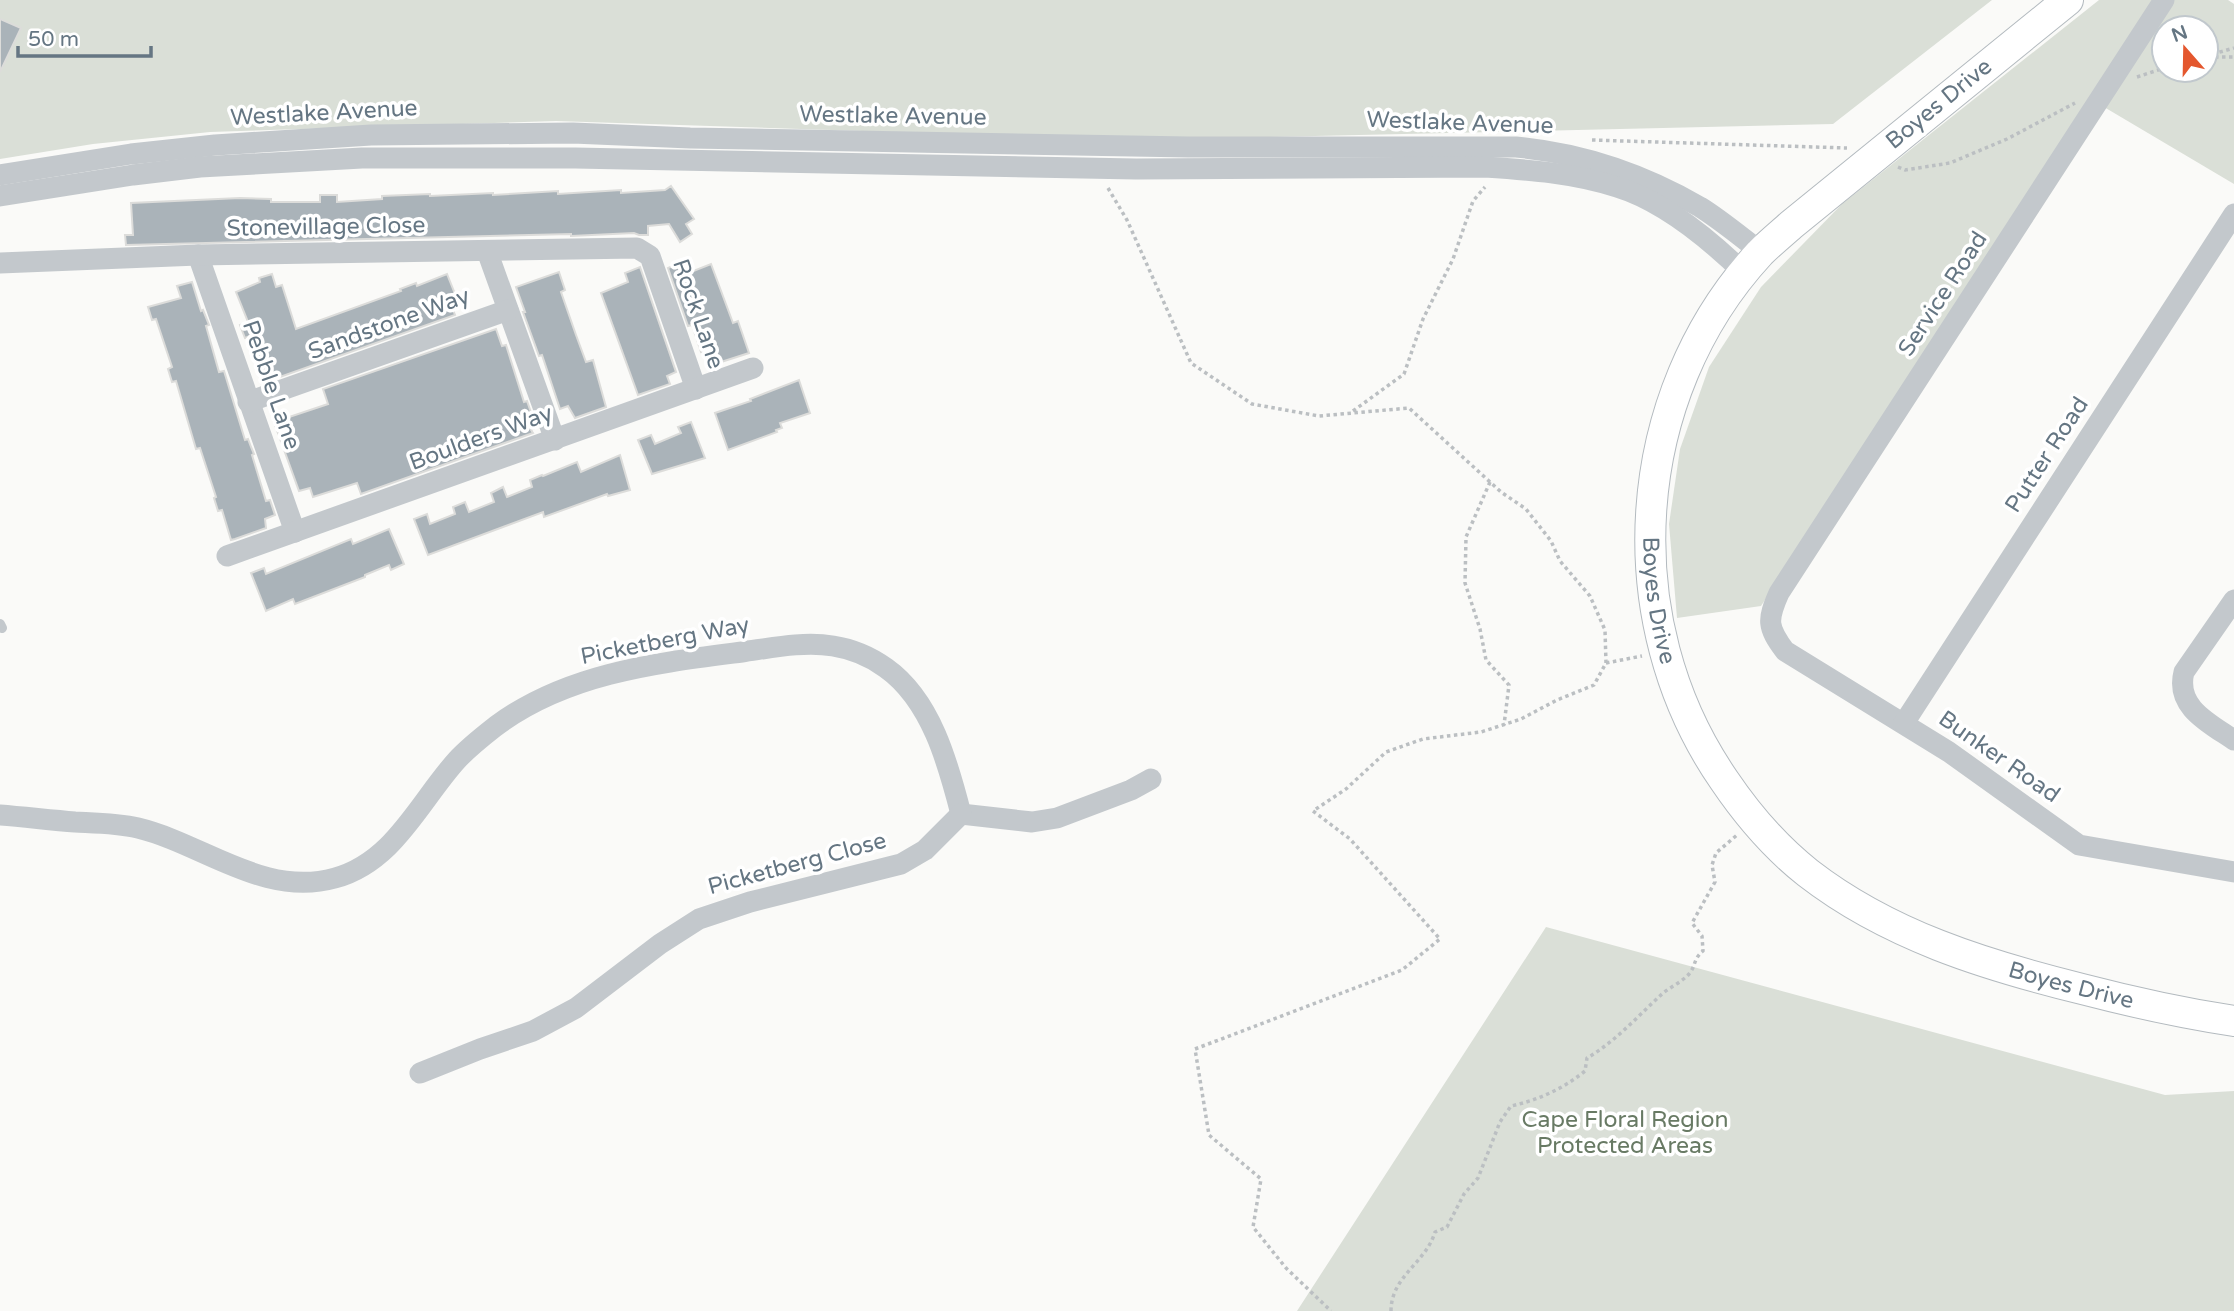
<svg xmlns="http://www.w3.org/2000/svg" width="2234" height="1311" font-family="'Varela Round',sans-serif">
<rect width="100%" height="100%" fill="#fafaf8"/>
<g fill="#dadfd7" fill-rule="evenodd">
<polygon points="0,0 1992,0 1833,124 1144,140 556,121 210,132 93,144 0,159"/>
<polygon points="2099,0 2156,0 1761,606 1677,618 1669,524 1680,449 1709,367 1761,287 1842,204"/>
<path d="M2174 0H2228L2234 4V184L2104 107ZM2164 28H2206V70H2164Z"/>
<polygon points="1546,927 2165,1095 2234,1091 2234,1311 1297,1311"/>
</g>
<g fill="#aab3b9" stroke="#dcdcda" stroke-width="2">
<polygon points="0,19 21,28 0,72"/>
<polygon points="671,186 694,219 686,224 692,234 680,242 669,224 648,226 648,235 639,235 634,233 571,236 571,234 126,245 125,235 133,235 131,203 240,198 271,199 271,202 320,202 320,195 337,195 337,202 382,199 382,196 430,194 430,196 493,193 493,195 558,191 558,194 621,190 621,193 665,190"/>
<polygon points="681,262 686,274 711,264 733,323 738,321 749,353 718,363 710,349 701,352 692,325 688,326 668,268"/>
<polygon points="640,267 676,372 667,376 670,384 638,395 601,293 628,282 625,273"/>
<polygon points="559,272 565,290 561,292 576,335 586,362 593,360 606,407 575,418 568,406 560,409 542,355 539,356 523,312 525,312 516,287"/>
<polygon points="272,274 276,287 282,285 296,329 401,291 400,289 416,283 417,286 447,274 459,304 452,307 455,315 263,383 260,374 264,373 250,336 245,338 240,325 248,322 236,292 260,282 259,278"/>
<polygon points="192,282 201,311 203,310 209,325 206,326 219,372 224,371 245,440 248,439 251,447 254,454 252,455 266,501 270,500 275,515 265,519 266,528 235,539 231,540 222,510 218,511 214,498 216,497 200,448 196,449 176,381 172,382 168,369 172,367 156,319 152,320 148,307 181,298 177,286"/>
<polygon points="496,329 502,346 506,345 524,402 527,401 535,424 533,425 535,428 531,430 533,433 361,494 357,483 313,497 310,488 299,491 274,422 328,404 323,389"/>
<polygon points="799,380 810,413 780,423 782,428 776,430 777,432 728,450 715,413 751,401 750,399"/>
<polygon points="691,422 705,458 652,474 638,440 651,435 655,444 681,433 678,427"/>
<polygon points="620,455 630,490 608,496 607,494 544,517 543,512 428,555 414,519 427,514 430,524 455,514 453,507 465,502 469,512 494,502 491,493 503,487 507,497 532,487 530,480 542,475 543,476 577,462 581,472"/>
<polygon points="389,529 404,564 391,570 389,565 365,575 365,577 295,604 293,599 266,611 251,573 264,568 266,574 351,539 353,544"/>
</g>
<g fill="none" stroke-linecap="round" stroke-linejoin="round">
<defs>
<g id="secondary">
<path id="s1" d="M2068 0 1791 225C1781 234 1770 243 1760 253 1628 396 1614 621 1724 780 1747 814 1775 847 1808 873 1888 935 1985 965 2082 989 2132 1002 2182 1013 2234 1021"/>
</g>
</defs>
<use href="#secondary" stroke="#b3babf" stroke-width="32"/>
<g stroke="#bbbfc2" stroke-width="3.5" stroke-dasharray="3.5 3.5" stroke-linecap="butt">
<polyline points="2206,56 2234,48"/>
<polyline points="2208,57 2234,57"/>
<polyline points="2137,77 2164,68"/>
<polyline points="1592,140 1847,148"/>
<polyline points="1898,167 1905,170 1950,163 2007,139 2075,103"/>
<polyline points="1108,188 1127,220 1191,363 1252,404 1319,416 1409,408 1501,492 1526,509 1551,541 1560,561 1590,596 1605,630 1606,663 1594,685 1557,700 1521,719 1481,732 1423,739 1386,752 1346,789 1313,811 1350,839 1440,939 1402,970 1195,1049 1209,1135 1261,1179 1253,1227 1286,1268 1331,1311"/>
<polyline points="1353,411 1404,374 1423,319 1453,259 1473,201 1485,187"/>
<polyline points="1490,482 1466,537 1465,583 1480,629 1486,660 1509,685 1504,725"/>
<polyline points="1606,663 1642,656"/>
<path d="M1391 1311C1391 1276 1426 1263 1435 1232L1447 1227 1464 1194 1478 1178 1500 1122 1511 1106C1538 1100 1563 1089 1585 1071L1587 1058C1615 1042 1638 1016 1662 994 1670 987 1682 982 1689 974 1696 966 1693 959 1703 951L1702 936 1692 923 1715 882 1712 865 1716 853 1737 835"/>
</g>
<polyline stroke="#c3c8cc" stroke-width="10" points="0,624 2,628"/>
<g stroke="#c3c8cc" stroke-width="21">
<path d="M2164 0 1779 593C1767 620 1767 627 1785 651L1949 752 2079 845 2234 872"/>
<path d="M0 175 131 154 215 145 371 135 573 133 690 138 1189 147H1516C1581 153 1643 174 1700 207 1721 220 1741 237 1761 252"/>
<path d="M0 196 133 175 200 167 362 158H575L1136 169 1485 167C1530 170 1573 173 1617 187 1663 201 1710 240 1744 273"/>
<polyline points="487,251 555,440"/>
<polyline points="198,255 295,532"/>
<polyline points="0,263 198,255 637,248 650,256 696,389"/>
<polyline points="248,402 508,310"/>
<polyline points="227,556 753,368"/>
<path d="M2234 600 2184 672C2175 707 2209 723 2234 740"/>
<polyline points="1904,723 2234,214"/>
<polyline points="961,814 1032,822 1057,818 1131,790 1151,779"/>
<path d="M0 815C25 817 50 820 75 822 96 823 117 823 138 828 204 844 264 898 335 878 394 862 419 802 457 760 469 747 482 737 496 726 567 673 657 663 742 652 771 648 804 641 833 646 852 649 871 657 886 668 931 700 948 763 961 814"/>
<polyline points="420,1073 480,1049 533,1031 576,1008 660,944 699,919 750,902 901,864 925,850 961,814"/>
</g>
<use href="#secondary" stroke="#fff" stroke-width="30"/>
</g>
<g text-anchor="middle" dominant-baseline="central" stroke-width="7" stroke-linejoin="round" paint-order="stroke">
<g font-size="23" fill="#657683" stroke="#fff">
<text transform="translate(1939 104) rotate(-39)">Boyes Drive</text>
<text transform="translate(324 113) rotate(-3)">Westlake Avenue</text>
<text transform="translate(893 116) rotate(1)">Westlake Avenue</text>
<text transform="translate(1460 123) rotate(2)">Westlake Avenue</text>
<text transform="translate(326 227) rotate(-1)">Stonevillage Close</text>
<text transform="translate(1943 294) rotate(-57)">Service Road</text>
<text transform="translate(698 314) rotate(71)">Rock Lane</text>
<text transform="translate(389 324) rotate(-20)">Sandstone Way</text>
<text transform="translate(271 385) rotate(71)">Pebble Lane</text>
<text transform="translate(481 438) rotate(-20)">Boulders Way</text>
<text transform="translate(2047 455) rotate(-57)">Putter Road</text>
<text stroke="none"><textPath href="#s1" startOffset="774">Boyes Drive</textPath></text>
<text transform="translate(665 641) rotate(-11)">Picketberg Way</text>
<text transform="translate(1999 757) rotate(35)">Bunker Road</text>
<text transform="translate(797 864) rotate(-15)">Picketberg Close</text>
<text stroke="none"><textPath href="#s1" startOffset="1382">Boyes Drive</textPath></text>
</g>
<g font-size="23" fill="#687a64" stroke="#fff">
<text x="1625" y="1120">Cape Floral Region<tspan x="1625" dy="26">Protected Areas</tspan></text>
</g>
</g>
<g transform="translate(2185 49) rotate(340)"><circle r="33" fill="#ffffff" stroke="#c1c8cd" stroke-width="2"/>
<path d="M0-5L12 26L0 18L-12 26Z" fill="#e4572e"/>
<text y="-10" font-size="19" font-weight="bold" text-anchor="middle" fill="#657683">N</text>
</g>
<path d="M18 46v10h133v-10" fill="none" stroke="#657683" stroke-width="3.5"/>
<text x="28" y="46" font-size="21" fill="#657683" stroke="#ffffff" stroke-width="5" paint-order="stroke">50 m</text>
</svg>
